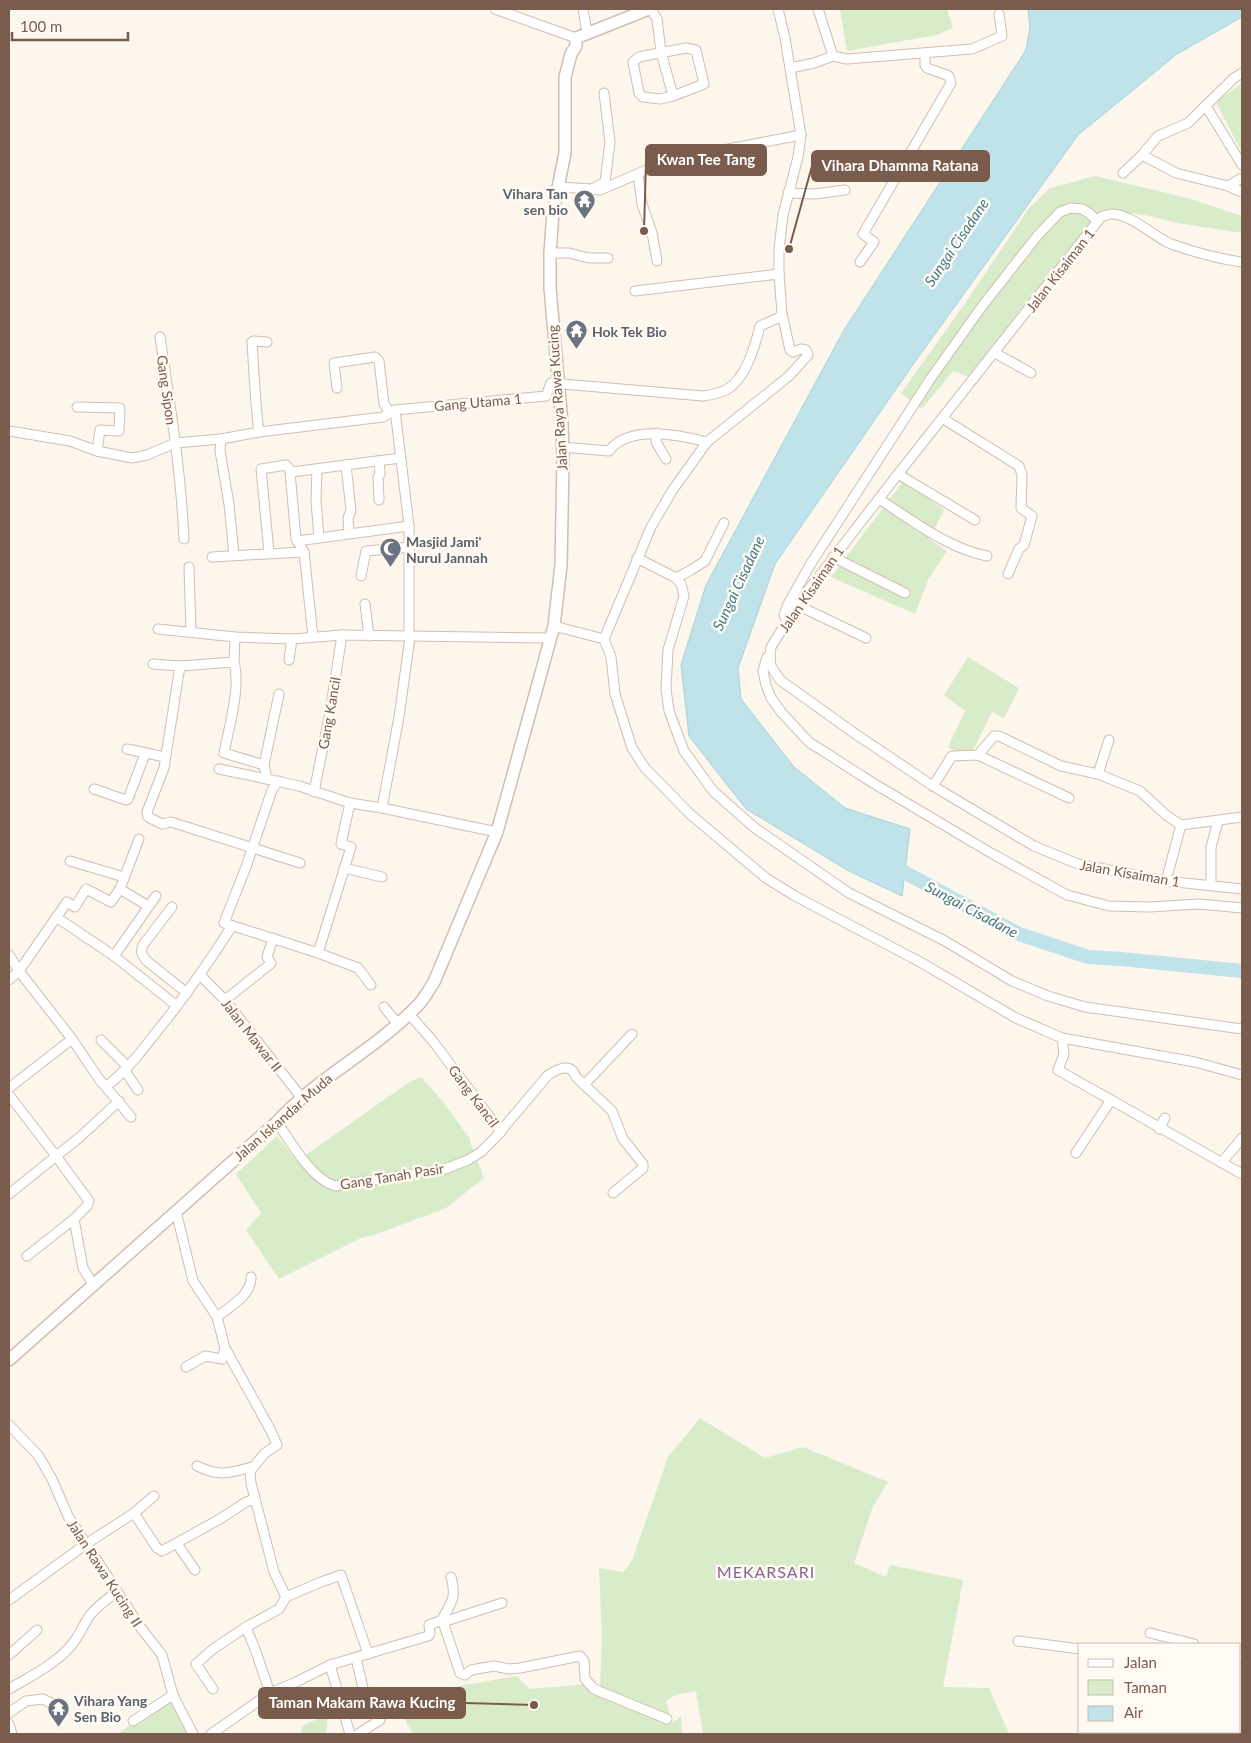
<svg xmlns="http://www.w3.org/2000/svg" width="1251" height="1743" font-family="Lato,sans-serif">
<rect width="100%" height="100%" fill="#fdf6ec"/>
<g fill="#d8ecc9">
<polygon points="840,9 947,9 953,28 936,35 847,51"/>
<polygon points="1242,83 1242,153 1216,102"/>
<polygon points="1095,176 1191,199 1242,216 1242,233 1177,223 1151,216 1105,210 975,379 953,371 922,409 901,393 966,302 1029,208 1050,188"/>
<polygon points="904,480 944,510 929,539 947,551 928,580 915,614 831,577"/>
<polygon points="968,657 1019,688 1004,718 992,712 969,759 948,747 965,711 944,695"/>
<polygon points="421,1077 443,1102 470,1139 470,1141 484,1178 446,1208 377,1234 361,1238 279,1279 246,1230 261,1213 236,1174 277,1136 297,1161 408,1083"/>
<polygon points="700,1418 765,1458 803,1447 888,1482 873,1506 854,1563 886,1577 890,1565 963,1580 943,1687 989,1688 1009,1734 703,1734 696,1691 675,1695 666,1701 672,1723 681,1716 682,1734 413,1734 399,1709 409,1695 516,1676 530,1689 590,1684 600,1691 602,1635 599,1568 624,1572 633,1558 668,1457"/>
<polygon points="170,1699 191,1734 117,1734"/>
<polygon points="328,1714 326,1734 301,1734 302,1726"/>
</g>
<polygon fill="#bfe3e8" stroke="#a5d3da" points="1028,9 1242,9 1242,17 1177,54 1078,135 912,366 775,564 738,668 741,699 794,767 845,808 910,829 902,896 849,871 746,809 689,736 681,665 706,585 844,330 1026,50 1030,27"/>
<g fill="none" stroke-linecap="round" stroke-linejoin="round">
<polyline stroke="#bfe3e8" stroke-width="14" points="889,864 1019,934 1088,957 1121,959 1242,971"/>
<defs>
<g id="minor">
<polyline points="495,9 576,38"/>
<polyline points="583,9 587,33"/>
<polyline points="651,9 657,19 661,52 673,96"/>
<polyline points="818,9 833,56 847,59 972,49 1002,36 999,14"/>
<polygon points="686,48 696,50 704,84 673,96 660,99 643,97 639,93 633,62 639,57"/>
<polyline points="790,68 814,63 833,56"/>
<polyline points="1206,106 1242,165"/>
<polyline points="1142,155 1158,136 1188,123 1234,78 1242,73"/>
<polyline points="1123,173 1142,155 1176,173 1228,186 1242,192"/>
<polyline points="638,175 642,204 652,233 657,261"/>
<polyline points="1228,186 1242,178"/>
<polyline points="558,187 592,189 605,182 610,142 604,93"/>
<polyline points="592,189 600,190 670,160 801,135"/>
<polyline points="788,193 815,194 845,190"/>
<polyline points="550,253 569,253 589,258 608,258"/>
<polyline points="860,262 874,242 863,234 951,83 949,76 927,68 925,65 925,54"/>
<path d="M1242 262C1218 259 1194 252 1171 244 1154 237 1131 214 1112 214 1109 214 1104 216 1101 217L898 474 797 605 771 647 770 656 771 666 780 680 854 733 933 786 1034 846 1078 864 1166 881 1242 889"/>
<polyline points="635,291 779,274"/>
<path d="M160 337C170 404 181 471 184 539"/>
<polyline points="995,353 1031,373"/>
<polyline points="337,388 334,363 375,357 379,361 384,404 390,413"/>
<polyline points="77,407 120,408 119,431 100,430 97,451"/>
<polyline points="395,410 409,526"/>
<polyline points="942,418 1019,466 1022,475 1021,508 1032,516 1024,545 1019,549 1008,574"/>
<path d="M9 431 70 441 97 451 132 458 147 455 175 443 221 439 259 432 383 417 395 410 546 396 551 383 703 396C711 395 719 393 726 390 746 379 755 346 760 326L778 318 782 314 779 274V249L783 215 798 157 801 135 785 38 778 9"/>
<path d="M259 432C255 402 254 372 252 342L253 341 267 342"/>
<polyline points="657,433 656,442 666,459"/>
<polyline points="221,439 220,451 229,504 234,555"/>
<path d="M562 447 609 451C629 424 680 435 707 442"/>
<polyline points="379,461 380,474 378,477 379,500"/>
<polyline points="346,465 351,510 348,518 349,533"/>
<polyline points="317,469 316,502 319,537"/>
<polyline points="290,472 296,539 304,552 313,637"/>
<polyline points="898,474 975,520"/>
<path d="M879 499C912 520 947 548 987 556"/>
<polyline points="297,541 409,526 409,636"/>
<polyline points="269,552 261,469 286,465 292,472 400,458"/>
<polyline points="212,557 304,552"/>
<polyline points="833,557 905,593"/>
<polyline points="637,558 676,578 681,584 684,596 668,650 666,689 669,711 684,751 713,791 755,828 849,893 945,941 1012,981 1048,996 1085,1007 1242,1029"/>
<polyline points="189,567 191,632"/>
<polyline points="361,576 366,551 410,547"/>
<polyline points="676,578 691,570 705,561 724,523"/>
<polyline points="365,604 369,636"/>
<polyline points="797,605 866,638"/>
<polyline points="787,621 784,615 787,606 810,565 931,378 983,305 1038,235 1060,212 1071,208 1082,209 1089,213 1097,221"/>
<polyline points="554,626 604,639 611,657 615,694 632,748 645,768 690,814 766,878 795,896 922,963 1016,1018 1062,1038 1195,1062 1242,1075"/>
<polyline points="158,629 235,637 292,639 342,635 551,638"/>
<polyline points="604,639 651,527 672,491 707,442 789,376 808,355 806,350 801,349 793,352 790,350 782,314"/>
<polyline points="770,656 767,657 763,671 766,685 771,698 782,713 809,742 873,783 991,853 1067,895 1109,906 1149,907 1199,904 1242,908"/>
<polyline points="289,660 292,639"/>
<polyline points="234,662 235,637"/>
<path d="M153 664 180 666 234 662C241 688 229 726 224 753L264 765"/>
<polyline points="180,666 164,768 147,812 148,817 162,824 171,822 300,863"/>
<polyline points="279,694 264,765 267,779 299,786 350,803 382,808 497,832"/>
<polyline points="127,749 165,757"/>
<polyline points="978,755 1069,798"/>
<polyline points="219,769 267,779"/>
<polyline points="1098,774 1109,740"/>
<polyline points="278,781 272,790 246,867 224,923 318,953 358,968 371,985"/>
<polyline points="933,786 952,756 978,755 994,736 999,736 1061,766 1098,774 1140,791 1166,815 1181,825 1242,817"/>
<polyline points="94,789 126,800 128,799 145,754"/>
<polyline points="314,792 330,712 342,635"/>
<polyline points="382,808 399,717 410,637"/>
<polyline points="139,839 120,889 148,906"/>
<polyline points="70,861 124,877"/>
<polyline points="344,868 382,877"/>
<polyline points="1166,881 1181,825"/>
<polyline points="1211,885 1211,847 1218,821"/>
<path d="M172 907 143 945C140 953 142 956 148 962L187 993"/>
<polyline points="56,917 114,956 177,1006"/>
<polyline points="318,953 351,847 341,844 350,803"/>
<polyline points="9,955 19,971 72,1039 99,1079 131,1117"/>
<polyline points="114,956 156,896"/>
<polyline points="200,975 225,1000 301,1097"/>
<polyline points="9,980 19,971 67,902 75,907 86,889 111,902 120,889"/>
<polyline points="225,1000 269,965 271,963 267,957 273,938"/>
<polyline points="384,1007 398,1024"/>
<polyline points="409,1014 432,1040 501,1132"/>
<polyline points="1062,1038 1064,1054 1058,1070 1242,1174"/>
<polyline points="101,1040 128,1067"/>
<polyline points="125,1071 138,1090"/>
<polyline points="584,1085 632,1034"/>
<path d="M106 1087C128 1069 141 1052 158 1030 185 997 209 962 232 926"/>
<polyline points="9,1088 72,1039"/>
<polyline points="9,1095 56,1156 89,1201 87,1206 74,1219 83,1268 93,1284"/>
<path d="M277 1122C291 1142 311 1179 335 1186L445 1169 468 1160 481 1152 494 1139 548 1075C558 1069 571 1062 576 1077L612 1111 623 1139 643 1164V1168L613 1193"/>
<polyline points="1159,1129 1165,1118"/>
<polyline points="1076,1153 1111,1100"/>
<path d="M1222 1163C1228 1153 1236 1147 1242 1138"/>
<polyline points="9,1194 80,1137 119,1101"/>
<polyline points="176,1211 193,1281 217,1317 225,1348 271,1431 277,1445 265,1453 250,1471 251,1483 274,1572 286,1597 279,1609 246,1627 213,1649 196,1664 213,1689"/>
<polyline points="27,1256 74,1219"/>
<path d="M217 1317C229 1307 252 1295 251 1277"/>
<polyline points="186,1367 205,1356 222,1359 225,1348"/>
<polyline points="9,1425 38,1455 52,1479 68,1516 141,1628 162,1655 173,1695 193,1734"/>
<path d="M197 1466C220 1477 229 1473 252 1467"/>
<polyline points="134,1513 157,1548 162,1551 220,1519 246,1502 255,1499"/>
<polyline points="177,1544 195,1570"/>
<polyline points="286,1597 321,1582 341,1575 368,1654"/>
<polyline points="9,1600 86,1544 134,1513 154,1496"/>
<path d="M441 1621C451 1603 457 1598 451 1577"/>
<polyline points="443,1622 502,1603"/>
<polyline points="246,1627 255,1649 270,1693"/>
<polyline points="1150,1633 1194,1644"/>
<polyline points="1018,1641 1080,1649"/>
<polyline points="9,1655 37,1630"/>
<polyline points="1240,1656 1242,1657"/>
<polyline points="356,1658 363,1688"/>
<polyline points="330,1665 350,1734"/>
<path d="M9 1689C29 1677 54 1665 70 1647 77 1639 83 1627 88 1618 94 1608 108 1599 117 1591"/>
<polyline points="9,1713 26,1701 43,1699 57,1706"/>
<polyline points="133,1721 173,1695"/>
<polyline points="9,1724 12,1734"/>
<polyline points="1201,1732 1207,1734"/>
<polyline points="211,1734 270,1693 294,1683 330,1665 428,1636 430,1634 429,1625 440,1621 443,1622 460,1673 465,1675 471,1670 494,1666 509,1669 520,1668 580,1656 584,1661 585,1679 594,1689 667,1719"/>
<polyline points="358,1734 380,1720 377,1693"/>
</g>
<path id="tertiary" d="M9 1360 277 1122C319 1076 377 1049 419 1004 425 998 429 989 434 982L497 832 554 626 561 565 563 461 562 423 550 288V253L553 212 565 153V77L571 54 576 46V38L649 9"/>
</defs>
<use href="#minor" stroke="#d1beb0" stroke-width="11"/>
<use href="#tertiary" stroke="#d1beb0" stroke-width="14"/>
<use href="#minor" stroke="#fff" stroke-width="9"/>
<use href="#tertiary" stroke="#fff" stroke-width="11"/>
</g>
<defs>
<symbol id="temple-pin" viewBox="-11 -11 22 30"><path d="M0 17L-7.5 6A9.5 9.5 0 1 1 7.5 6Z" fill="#6b7280" stroke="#fffaf3"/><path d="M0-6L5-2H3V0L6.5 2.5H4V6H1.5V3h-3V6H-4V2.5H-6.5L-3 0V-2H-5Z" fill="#fff"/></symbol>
<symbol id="mosque-pin" viewBox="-11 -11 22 30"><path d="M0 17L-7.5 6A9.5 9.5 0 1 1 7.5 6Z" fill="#6b7280" stroke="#fffaf3"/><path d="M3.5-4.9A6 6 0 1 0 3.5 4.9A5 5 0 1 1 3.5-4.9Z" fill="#fff"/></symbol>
</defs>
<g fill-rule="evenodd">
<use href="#temple-pin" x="572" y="188" width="25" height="34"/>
<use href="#temple-pin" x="564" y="318" width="25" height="34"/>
<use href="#mosque-pin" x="378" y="536" width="25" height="34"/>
<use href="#temple-pin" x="46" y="1696" width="25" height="34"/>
</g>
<g text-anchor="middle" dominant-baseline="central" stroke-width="5" stroke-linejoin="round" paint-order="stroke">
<g font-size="14" font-weight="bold" fill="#5b616d" stroke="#fffaf3" text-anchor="start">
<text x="568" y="193" text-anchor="end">Vihara Tan<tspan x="568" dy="16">sen bio</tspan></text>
<text x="592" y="331">Hok Tek Bio</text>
<text x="406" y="541">Masjid Jami'<tspan x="406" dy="16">Nurul Jannah</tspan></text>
<text x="74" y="1700">Vihara Yang<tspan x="74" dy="16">Sen Bio</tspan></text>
</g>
<g font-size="14" fill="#7a5c4d" stroke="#fffaf3">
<text transform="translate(1060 270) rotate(-52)">Jalan Kisaiman 1</text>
<text transform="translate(167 390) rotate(82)">Gang Sipon</text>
<text transform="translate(557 398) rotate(-94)">Jalan Raya Rawa Kucing</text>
<text transform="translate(478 402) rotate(-5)">Gang Utama 1</text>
<text transform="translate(811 589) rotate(-55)">Jalan Kisaiman 1</text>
<text transform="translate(329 713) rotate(-80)">Gang Kancil</text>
<text transform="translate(1130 873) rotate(10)">Jalan Kisaiman 1</text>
<text transform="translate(252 1035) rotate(52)">Jalan Mawar II</text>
<text transform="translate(474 1096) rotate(53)">Gang Kancil</text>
<text transform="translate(283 1117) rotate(-41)">Jalan Iskandar Muda</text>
<text transform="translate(392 1176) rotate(-9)">Gang Tanah Pasir</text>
<text transform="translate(105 1573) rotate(57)">Jalan Rawa Kucing II</text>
</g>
<g font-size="15" font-style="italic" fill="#437c86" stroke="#fffaf3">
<text transform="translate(956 242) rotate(-56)">Sungai Cisadane</text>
<text transform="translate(738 583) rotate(-65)">Sungai Cisadane</text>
<text transform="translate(972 909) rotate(28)">Sungai Cisadane</text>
</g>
<g font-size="16" letter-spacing="1" fill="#846695" stroke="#fffaf3">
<text x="766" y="1571">MEKARSARI</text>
</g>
</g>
<path fill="none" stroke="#7a5c4d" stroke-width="2" d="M644 231L646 160M789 249L812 166M534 1705L465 1703"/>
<g fill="#7a5c4d" stroke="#fffaf3" stroke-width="2">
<circle cx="644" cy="231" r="5"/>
<circle cx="789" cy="249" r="5"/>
<circle cx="534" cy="1705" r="5"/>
</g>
<g fill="#7a5c4d" stroke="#7a5c4d" stroke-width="2">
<rect x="646" y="145" width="120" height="30" rx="5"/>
<rect x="812" y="151" width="177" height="30" rx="5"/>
<rect x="259" y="1688" width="206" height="30" rx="5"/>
</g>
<g font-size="15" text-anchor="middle" font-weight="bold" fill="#fff">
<text x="706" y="165">Kwan Tee Tang</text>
<text x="900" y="171">Vihara Dhamma Ratana</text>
<text x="362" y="1708">Taman Makam Rawa Kucing</text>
</g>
<rect width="1251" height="1743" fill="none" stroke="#7a5c4d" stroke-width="20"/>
<rect x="1078" y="1643" width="162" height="90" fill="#fffaf3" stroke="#cabbb1"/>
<rect x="1088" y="1659" width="25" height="8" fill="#ffffff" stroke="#cabbb1"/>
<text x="1124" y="1668" font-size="15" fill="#7a5c4d">Jalan</text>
<rect x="1088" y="1680" width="25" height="15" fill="#d8ecc9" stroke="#cabbb1"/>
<text x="1124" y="1693" font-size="15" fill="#7a5c4d">Taman</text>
<rect x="1088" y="1706" width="25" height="15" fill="#bfe3e8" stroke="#cabbb1"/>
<text x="1124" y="1718" font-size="15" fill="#7a5c4d">Air</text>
<path d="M12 32v8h116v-8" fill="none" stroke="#7a5c4d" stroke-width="2.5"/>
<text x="20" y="32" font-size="15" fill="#7a5c4d" stroke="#fffaf3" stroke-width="4" paint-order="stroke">100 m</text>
</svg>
